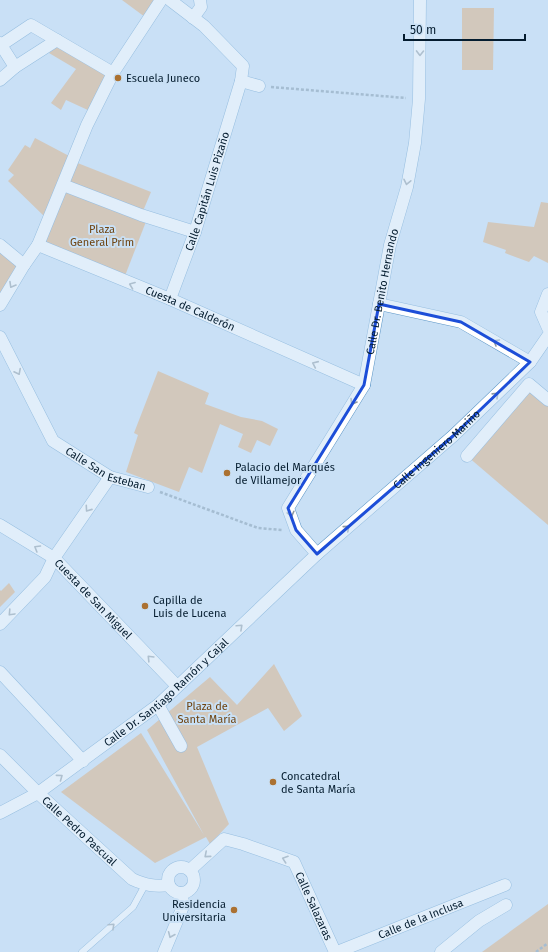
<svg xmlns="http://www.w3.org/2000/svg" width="548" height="952" font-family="'Fira Sans',sans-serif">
<rect width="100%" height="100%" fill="#c9e0f5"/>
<g fill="#deaa77">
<polygon points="122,0 157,0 145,17"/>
<polygon points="462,8 494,8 493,70 462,70"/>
<polygon points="60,44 108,73 90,111 66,100 61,110 51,103 76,69 49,53"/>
<polygon points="35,138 71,157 46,218 8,181 14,175 8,170 25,145 30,148"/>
<polygon points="75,162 151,192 143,211 67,182"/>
<polygon points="63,185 147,219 123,281 38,245"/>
<polygon points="541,202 548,203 548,263 534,256 529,262 505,253 506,250 483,242 488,222 534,227"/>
<polygon points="0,245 24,265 0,305"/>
<polygon points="158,371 209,393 205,404 241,417 262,421 278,429 270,446 257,440 251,453 238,447 243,434 220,424 202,473 189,467 179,492 126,472 138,435 134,433"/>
<polygon points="529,384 548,400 548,525 467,456"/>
<polygon points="9,583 15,592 0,607 0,590 1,591"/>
<polygon points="274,664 302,716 284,731 268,708 197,747 229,824 210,844 206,837 155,863 61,792 141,733 204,835 147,730 210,677 237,705"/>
<polygon points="548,904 548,952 482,952"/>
</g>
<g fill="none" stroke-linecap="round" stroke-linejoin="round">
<defs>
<polyline id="lane" points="82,952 133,907 145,885"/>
<g id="street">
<polyline points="170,0 204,26 243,66 241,81 259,86"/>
<polyline points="193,18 201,7 200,0"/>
<polyline points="0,43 1,45 31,25 113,73"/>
<polyline points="1,45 15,67 57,40"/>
<polyline points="0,80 15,67"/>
<polyline points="63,185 141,215 195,232"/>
<polyline points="0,245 24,265"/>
<polyline points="38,245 87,125 113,73 161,0"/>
<polyline points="548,294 541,312 548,328"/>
<path id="s1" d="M170 299 195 232 241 81"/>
<polyline points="379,304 461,322 530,362"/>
<path id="s2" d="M0 305 24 265 38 245 170 299 364 385"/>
<path id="s3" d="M0 337 53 441 110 477 148 487"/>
<polyline points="467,456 529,384 548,400"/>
<path id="s4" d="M0 525 54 558 177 686"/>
<path id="s5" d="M317 554 296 530 288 508 364 385 390 245 407 187 415 143 419 99 420 0"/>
<polyline points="0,624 45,577 54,558 110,477"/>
<polyline points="0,672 83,761"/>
<polyline points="158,705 181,746"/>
<path id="s6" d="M0 755 38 793 132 879C145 885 155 887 169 885"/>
<path id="s7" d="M0 813 38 793 158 705 317 554 453 436 530 362 548 336"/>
<circle cx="181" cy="880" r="13"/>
<path id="s8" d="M190 870 224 839 243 844 294 862 335 952"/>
<polyline points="164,952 184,904 180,893"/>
<path id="s9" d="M337 952 505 885"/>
<polyline points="441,952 479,921 506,905"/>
</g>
</defs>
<use href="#lane" stroke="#5c96c7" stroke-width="7"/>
<use href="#street" stroke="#5c96c7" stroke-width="13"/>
<g stroke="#7a92a6" stroke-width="2.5" stroke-dasharray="3 2" stroke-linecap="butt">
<polyline points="271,87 406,98"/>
<polyline points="160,492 258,528 282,530"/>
<polyline points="536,952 548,943"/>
</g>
<use href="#lane" stroke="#fff" stroke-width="6"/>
<use href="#street" stroke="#fff" stroke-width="12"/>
</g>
<defs><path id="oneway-chevron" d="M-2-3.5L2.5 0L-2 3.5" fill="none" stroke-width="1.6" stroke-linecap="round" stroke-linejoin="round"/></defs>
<g stroke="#8e99a1">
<use href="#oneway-chevron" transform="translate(420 53) rotate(91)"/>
<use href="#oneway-chevron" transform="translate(407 182) rotate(102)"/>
<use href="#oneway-chevron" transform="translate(12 285) rotate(120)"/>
<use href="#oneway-chevron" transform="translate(132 285) rotate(-159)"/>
<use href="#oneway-chevron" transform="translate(496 342) rotate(-150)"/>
<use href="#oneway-chevron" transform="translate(315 364) rotate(-156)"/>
<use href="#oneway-chevron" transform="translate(18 372) rotate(63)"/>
<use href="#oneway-chevron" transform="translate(496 395) rotate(-44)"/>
<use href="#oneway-chevron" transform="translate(353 402) rotate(121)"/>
<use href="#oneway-chevron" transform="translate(88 509) rotate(125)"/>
<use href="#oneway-chevron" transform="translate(291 514) rotate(76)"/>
<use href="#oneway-chevron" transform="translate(347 528) rotate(-41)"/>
<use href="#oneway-chevron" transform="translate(37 548) rotate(-149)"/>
<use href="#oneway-chevron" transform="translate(11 613) rotate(133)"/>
<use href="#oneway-chevron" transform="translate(240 627) rotate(-43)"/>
<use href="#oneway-chevron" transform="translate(150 658) rotate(-134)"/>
<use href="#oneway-chevron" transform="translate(60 777) rotate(-36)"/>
<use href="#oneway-chevron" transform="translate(207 855) rotate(139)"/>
<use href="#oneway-chevron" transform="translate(285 859) rotate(-161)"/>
<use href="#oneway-chevron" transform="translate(112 926) rotate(-43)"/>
<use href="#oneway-chevron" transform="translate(171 935) rotate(113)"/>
</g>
<path d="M0 0H548V952H0ZM379 304 461 322 530 362 453 436 317 554 296 530 288 508 364 385Z" fill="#c9e0f5" fill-opacity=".55" fill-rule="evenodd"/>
<path fill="none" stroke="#1d4ed8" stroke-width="3" stroke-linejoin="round" d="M379 304 461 322 530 362 453 436 317 554 296 530 288 508 364 385Z"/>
<g fill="#ab7131" stroke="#c9e0f5" stroke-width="1.5">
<circle cx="118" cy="78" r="4"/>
<circle cx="227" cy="473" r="4"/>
<circle cx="145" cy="606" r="4"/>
<circle cx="273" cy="782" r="4"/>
<circle cx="234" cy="910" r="4"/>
</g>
<g text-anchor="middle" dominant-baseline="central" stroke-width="4" stroke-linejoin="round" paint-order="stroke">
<g font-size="11" fill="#041c2f" stroke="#c9e0f5" text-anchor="start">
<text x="126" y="78">Escuela Juneco</text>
<text x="235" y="467">Palacio del Marqués<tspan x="235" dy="13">de Villamejor</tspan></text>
<text x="153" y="600">Capilla de<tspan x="153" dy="13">Luis de Lucena</tspan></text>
<text x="281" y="776">Concatedral<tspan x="281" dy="13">de Santa María</tspan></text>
<text x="226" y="904" text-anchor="end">Residencia<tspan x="226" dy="13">Universitaria</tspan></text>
</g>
<g font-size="11" fill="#041c2f" stroke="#c9e0f5">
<text stroke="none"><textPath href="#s1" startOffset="114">Calle Capitán Luis Pizaño</textPath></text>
<text stroke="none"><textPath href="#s5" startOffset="295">Calle Dr. Benito Hernando</textPath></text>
<text stroke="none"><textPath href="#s2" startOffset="236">Cuesta de Calderón</textPath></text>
<text stroke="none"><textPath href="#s7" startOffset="570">Calle Ingeniero Mariño</textPath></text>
<text stroke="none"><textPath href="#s3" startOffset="177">Calle San Esteban</textPath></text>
<text stroke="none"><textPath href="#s4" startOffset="120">Cuesta de San Miguel</textPath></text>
<text stroke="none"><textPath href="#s7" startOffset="206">Calle Dr. Santiago Ramón y Cajal</textPath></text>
<text stroke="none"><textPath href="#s6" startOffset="110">Calle Pedro Pascual</textPath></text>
<text stroke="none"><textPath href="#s8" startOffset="168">Calle Salazaras</textPath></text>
<text stroke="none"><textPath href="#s9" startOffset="90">Calle de la Inclusa</textPath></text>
</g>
<g font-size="11" fill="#6f4411" stroke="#c9e0f5">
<text x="102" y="229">Plaza<tspan x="102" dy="13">General Prim</tspan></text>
<text x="207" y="706">Plaza de<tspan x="207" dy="13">Santa María</tspan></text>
</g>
</g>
<path d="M404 34v6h121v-6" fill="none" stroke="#041c2f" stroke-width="2"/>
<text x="410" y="34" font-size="12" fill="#041c2f" stroke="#c9e0f5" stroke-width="3" paint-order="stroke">50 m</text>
</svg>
